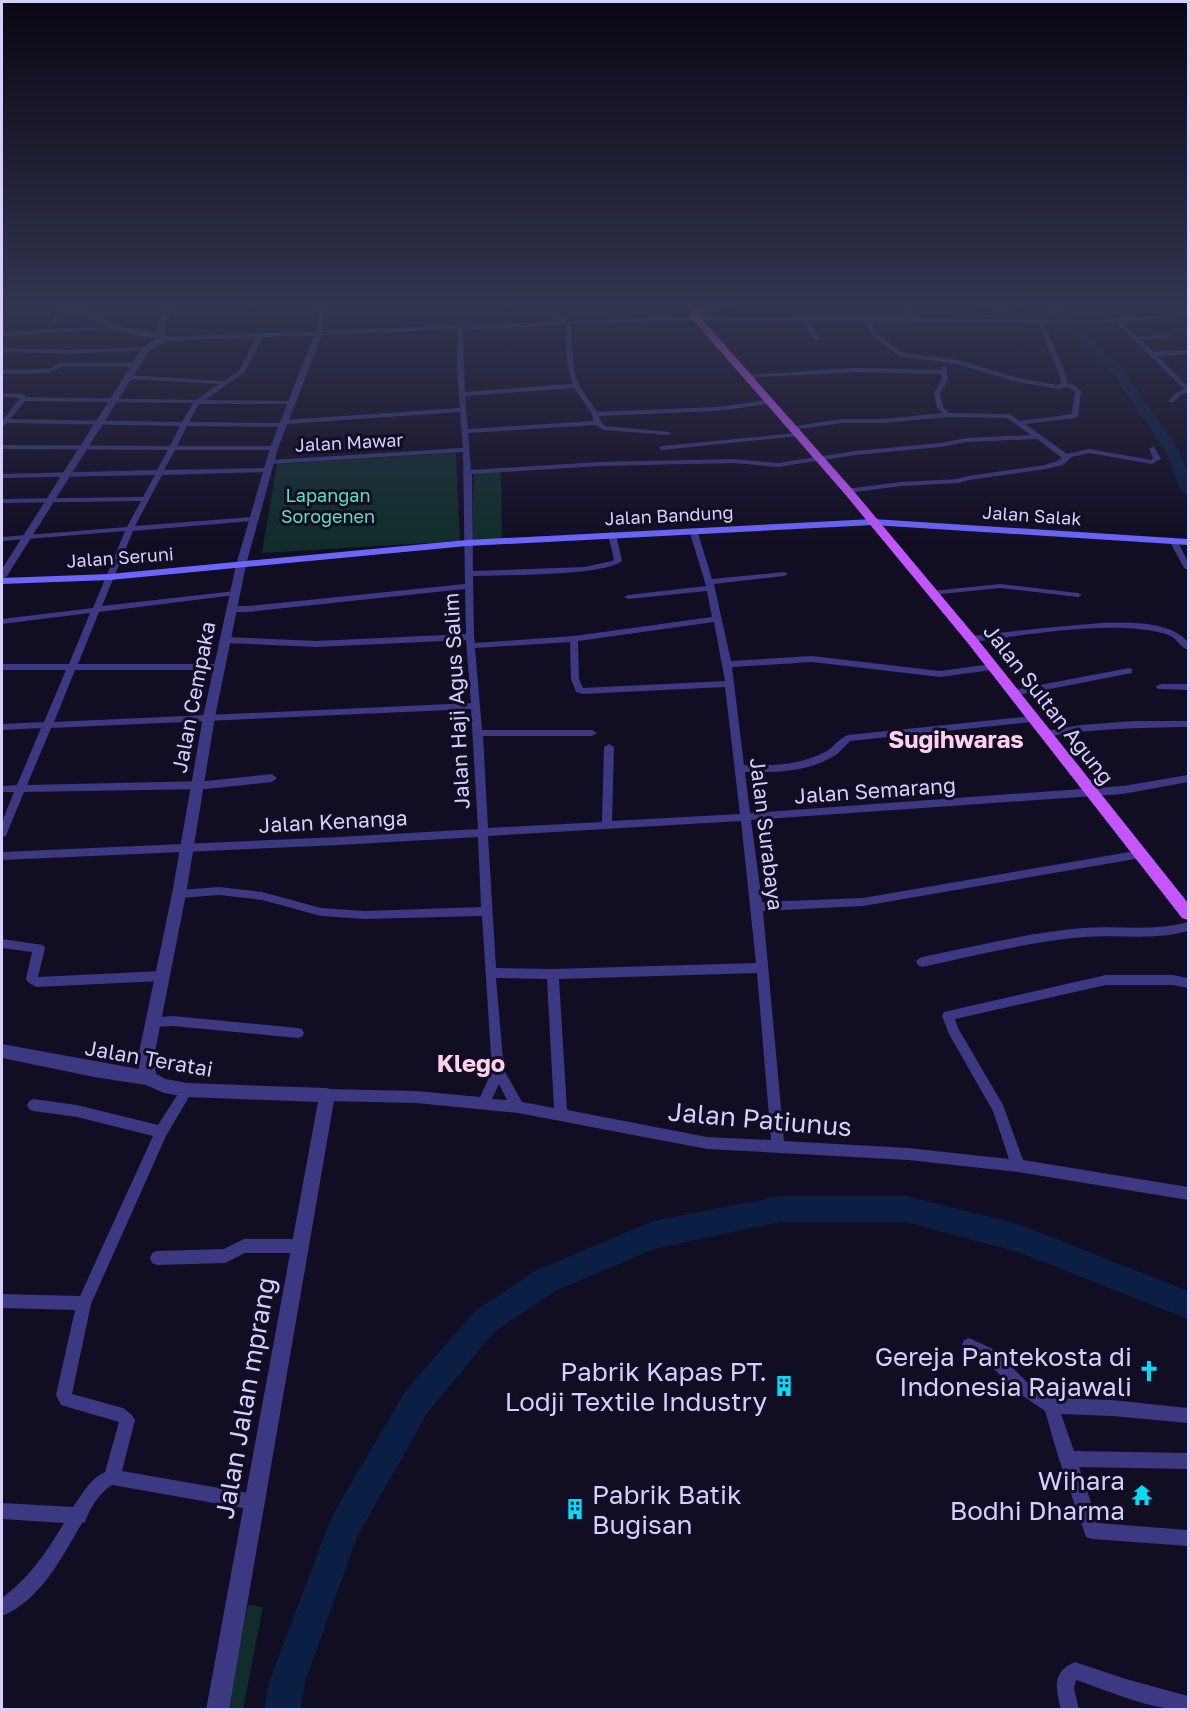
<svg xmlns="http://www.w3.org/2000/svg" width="1190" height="1711" font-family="'Golos Text',sans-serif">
<rect width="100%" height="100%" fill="#110d22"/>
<g fill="#102d2c">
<polygon points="456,453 460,541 262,553 277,464"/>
<polygon points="501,471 502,541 472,542 474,472"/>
<polygon points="248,1605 263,1607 243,1709 227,1710"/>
</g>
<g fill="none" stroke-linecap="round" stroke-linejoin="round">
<g fill="#0b1f44" fill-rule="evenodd">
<polygon points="1042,306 1055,306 1123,369 1180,452 1188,474 1188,495 1181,491 1166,452 1114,375"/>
<polygon points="780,1196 905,1196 1018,1224 1188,1291 1188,1319 1018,1252 905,1222 780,1222 654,1249 555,1291 495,1331 428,1412 357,1537 305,1682 300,1710 264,1710 269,1682 332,1516 406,1390 475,1311 535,1271 653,1221"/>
</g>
<g fill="#3c3882" fill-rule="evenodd">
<polygon points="64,306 70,307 62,312 55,324 51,324 50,323 58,310"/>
<polygon points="318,306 324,306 322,333 319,335 316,333"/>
<polygon points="719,306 739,306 693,313 690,311"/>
<polygon points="906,306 912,306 913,322 908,321"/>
<polygon points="978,306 991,306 1008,311 1005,313"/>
<polygon points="1179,306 1188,308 1188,312"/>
<path d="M556 313 571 323C573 345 570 369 581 388 586 397 592 404 597 412L717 407 768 400 771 402 768 404 717 411 599 416 601 422 605 426 670 432 671 433 668 435 603 430 596 425 468 433 471 470 599 462 734 459 778 463 855 451 940 443 967 438 1031 435 1007 418 947 417 884 423H842L791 430 789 429V427L842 419H884L942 413 937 407 934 393 942 380 941 374 855 372 746 378V376L748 375 855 368 941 370 942 367 944 366 947 368 948 380 940 393 943 407 949 413 1009 414 1020 421 1072 414 1075 392C1068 386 1067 387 1059 389L1017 382 956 364 899 356 874 337 864 321 867 319 869 320 878 335 903 353 957 360 1018 378 1058 385 1061 383 1060 376 1038 322 1043 321 1066 376 1067 383 1074 385 1081 391 1078 416 1075 418 1025 424 1067 454 1089 449 1151 460 1153 458 1149 448 1154 447 1161 459 1152 464 1089 453 1072 457 1063 465 1046 469 969 480 959 483 901 486 848 493H845V489L901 482 958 479 968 476 1045 465 1057 461 1062 458 1037 439 967 442 940 447 855 455 778 467 734 463 599 466 472 474 473 571 584 567 612 561 614 560 608 534 612 532 616 534 622 561C604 576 502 575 473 576L474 637 475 643 574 636 712 617 707 591 628 599 624 597 628 595 706 586 689 530 693 528 697 530 712 579 784 572 788 574 784 576 714 584 731 661 812 656 940 671 992 664 996 667 992 670 940 677 812 662 732 667 744 765C772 766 800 765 825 752 834 747 839 738 848 735L1033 716 1038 719 1033 722 850 741C846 745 842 750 837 754 811 772 775 773 745 772L750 813 1123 786 1188 775V782L1123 794 751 820 762 902 863 898 1141 850 1145 851 1146 854 1145 857 1141 858 863 906 763 911 784 1141 908 1148 1009 1159 993 1111 949 1034 942 1016 944 1012 1106 975H1173L1188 978V988L1173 985H1106L955 1019 958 1028 1003 1105 1023 1160 1188 1187V1200L1018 1172 908 1160 707 1149 518 1113 416 1103 327 1101 323 1099 321 1095 323 1091 327 1089 416 1091 480 1097 492 1071 482 916 365 919 321 916 262 900 220 895 179 898 175 897 174 894 175 891 179 890 220 887 262 892 321 908 365 911 481 907 478 837 340 845 2 860V852L340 837 478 829 471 709 51 728 27 785 206 781 272 774 277 778 272 782 206 789 24 792 7 833 6 836 2 837V822L14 792H2V786L17 785 41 728 2 730V724L44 722 66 670H2V664H69L90 613 2 624V619L93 608 125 531 2 541V537L127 527 141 501 2 503V499L143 497 155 475 2 478V474L157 470 168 450 2 449V445L170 446 180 426 7 423 2 427V421L20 398 2 397V393L23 394 26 397 196 400 219 384 128 379 125 377 128 375 224 381 239 371 257 336 260 334 263 336 244 373 205 400 293 401 295 402V404H199L189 422 282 423 283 421 285 420 460 408 457 371V328L460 326 463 328 465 392 572 384 567 361 565 324 554 316V314ZM574 388 591 412 594 421 468 429 465 396ZM25 401 193 403 182 422 10 419ZM460 412 463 448 271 460 267 462 271 464 463 452 465 584 248 606H232L228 609 232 612H248L465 589 466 634 316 641 225 637 221 640 225 643 316 647 466 640 471 703 54 722 75 670H219L223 667 219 664H78L99 612 235 595 239 593 235 591 102 606 133 531 252 521 256 519 252 517 135 526 162 475 268 472 272 470 268 468 164 470 175 450H274L277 448 274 446H177L187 426 284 427 286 426 287 424ZM714 622 725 681 583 688 579 679 578 641ZM570 642 571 679 576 692 583 694 725 687 740 814 612 821 614 747 609 744 604 747 602 822 488 828 483 736H592L597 733 592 730H482L475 648ZM741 821 756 963 553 969 496 968 488 836ZM757 973 771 1140 707 1137 567 1110 559 979ZM496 978 547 979 554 1108 522 1102 504 1070ZM499 1084 507 1100 492 1099Z"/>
<polygon points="806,318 809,320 820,339 819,340 814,339 803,320"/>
<polygon points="1116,321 1120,321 1138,337 1170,334 1171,335 1168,337 1141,340 1153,352 1188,350 1188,354 1157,356 1188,386 1188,392 1180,395 1173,402 1169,402 1169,400 1176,393 1184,389 1116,323"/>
<polygon points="117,326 119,327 119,329 2,336 2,332"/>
<polygon points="146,347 148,348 148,350 69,354 2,352 2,348 69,350"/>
<polygon points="60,363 136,363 139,365 136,367 61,367 49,373 2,374 2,370 48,369"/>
<polygon points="797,433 800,435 799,436 662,450 659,448 662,446"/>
<polygon points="1171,540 1177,540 1188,562 1188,570 1184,568 1170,542"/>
<polygon points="1000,584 1078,593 1082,595 1078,597 1000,588 932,595 928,593 932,591"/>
<path d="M1101 623C1130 623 1168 620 1188 642V650C1180 647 1176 637 1166 634 1112 619 1028 635 971 642L967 639 971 636 1044 628Z"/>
<polygon points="1129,668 1132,669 1132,673 1014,696 1009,693 1014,690"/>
<polygon points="1161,684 1188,684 1188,690 1158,689 1156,687 1158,685"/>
<path d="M1134 721H1188V727C1140 728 1094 728 1046 737L1041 734 1046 731 1081 725Z"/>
<path d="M1188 922V931C1154 941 1119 934 1084 937 1029 942 976 955 922 967L918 965 916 962 918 959 922 957C975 946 1028 933 1082 928 1118 925 1153 932 1188 922Z"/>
<polygon points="2,939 43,945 45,948 38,977 162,971 166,973 168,976 166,979 162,981 36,987 28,982 26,979 32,952 2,948"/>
<polygon points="173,1016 298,1028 302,1029 304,1033 302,1037 298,1038 173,1026 153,1027 149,1026 147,1022 149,1018"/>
<path d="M187 1084 191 1086 193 1090 166 1136 91 1304 72 1394 123 1408 132 1415 135 1420 122 1471 254 1494 260 1496 262 1502 260 1508 254 1510 112 1485C99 1493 90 1508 85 1522L82 1523C62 1557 41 1600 2 1616V1598C29 1578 47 1552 64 1523L2 1519V1503L73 1507C82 1494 90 1479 105 1472L119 1422 61 1405 56 1395 75 1310 2 1308V1294L80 1296 153 1136 77 1117 33 1111 29 1109 27 1105 29 1101 33 1099 77 1105 158 1125 183 1086Z"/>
<polygon points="244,1239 300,1239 305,1241 307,1246 305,1251 300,1253 245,1253 225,1263 157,1265 152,1263 150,1258 152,1253 157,1251 224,1249"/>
<polygon points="969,1338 995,1350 1027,1382 1053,1398 1112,1400 1188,1408 1188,1423 1112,1416 1061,1414 1074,1451 1188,1453 1188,1469 1079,1467 1098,1523 1188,1530 1188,1546 1092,1539 1086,1537 1059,1459 1045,1411 1017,1392 985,1360 964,1350 962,1345 964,1340"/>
<path d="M1075 1662 1126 1679 1188 1696V1710C1150 1710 1112 1692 1076 1680L1074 1688 1079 1710H1061C1056 1688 1051 1672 1075 1662Z"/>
</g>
<polygon fill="#3c3882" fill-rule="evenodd" points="62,306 73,306 119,326 157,333 155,328 168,306 176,306 163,328 166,337 696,316 1100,320 1188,312 1188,316 1100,324 696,320 322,335 278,448 246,565 215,717 186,894 154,1057 156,1074 166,1079 187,1083 327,1088 333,1090 335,1095 229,1710 206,1710 318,1102 187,1097 164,1093 146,1085 94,1077 2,1058 2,1044 139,1069 138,1057 172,894 203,717 236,565 270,448 314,335 166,341 149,351 7,576 2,579 2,569 138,355 143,347 156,339 114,330"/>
<polygon fill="#6c66ff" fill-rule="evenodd" points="873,519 1188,539 1188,545 873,525 467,546 110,580 2,584 2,578 110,574 467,540"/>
<polygon fill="#c356ff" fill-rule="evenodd" points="688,306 696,306 700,317 852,489 975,636 1188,903 1188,920 1182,918 967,642 844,493 693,320"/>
</g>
<linearGradient id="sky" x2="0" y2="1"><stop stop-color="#090713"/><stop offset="0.56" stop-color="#32354f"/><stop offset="1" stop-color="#32354f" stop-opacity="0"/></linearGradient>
<rect width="1190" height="546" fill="url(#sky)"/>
<defs>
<symbol id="church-bare" viewBox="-9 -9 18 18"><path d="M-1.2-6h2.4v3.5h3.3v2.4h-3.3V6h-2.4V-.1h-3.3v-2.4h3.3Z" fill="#00dcfa" stroke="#110d22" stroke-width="2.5" paint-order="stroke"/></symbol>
<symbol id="building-bare" viewBox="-9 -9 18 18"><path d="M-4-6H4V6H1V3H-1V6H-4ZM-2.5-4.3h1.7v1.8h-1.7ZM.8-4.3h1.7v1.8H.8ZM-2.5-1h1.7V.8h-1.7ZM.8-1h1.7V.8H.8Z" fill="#00dcfa" stroke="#110d22" stroke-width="2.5" paint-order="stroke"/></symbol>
<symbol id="temple-bare" viewBox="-9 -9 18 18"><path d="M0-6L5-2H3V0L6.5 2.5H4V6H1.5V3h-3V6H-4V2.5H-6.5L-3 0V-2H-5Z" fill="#00dcfa" stroke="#110d22" stroke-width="2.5" paint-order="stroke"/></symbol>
</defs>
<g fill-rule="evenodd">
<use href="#church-bare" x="1134" y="1356" width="30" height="30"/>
<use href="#building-bare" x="769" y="1371" width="30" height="30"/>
<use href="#temple-bare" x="1127" y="1480" width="30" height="30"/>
<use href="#building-bare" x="560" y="1494" width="30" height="30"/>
</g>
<g text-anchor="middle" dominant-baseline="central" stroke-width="6" stroke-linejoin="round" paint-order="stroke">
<g font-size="18" fill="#d5cfff" stroke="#110d22">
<text transform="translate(349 442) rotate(-3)">Jalan Mawar</text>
<text transform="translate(669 515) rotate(-3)">Jalan Bandung</text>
<text transform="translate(1032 515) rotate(4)">Jalan Salak</text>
<text transform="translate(120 557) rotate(-4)">Jalan Seruni</text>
</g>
<g font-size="18" fill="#59e1c1" stroke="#110d22">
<text x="328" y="495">Lapangan<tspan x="328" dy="21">Sorogenen</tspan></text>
</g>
<g font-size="21" fill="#d5cfff" stroke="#110d22">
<text transform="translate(193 697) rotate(-79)">Jalan Cempaka</text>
<text transform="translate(456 701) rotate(-93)">Jalan Haji Agus Salim</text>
<text transform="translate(1049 704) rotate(52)">Jalan Sultan Agung</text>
<text transform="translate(875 790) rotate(-4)">Jalan Semarang</text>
<text transform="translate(333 821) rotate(-3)">Jalan Kenanga</text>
<text transform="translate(767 834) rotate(83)">Jalan Surabaya</text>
<text transform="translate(149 1058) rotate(10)">Jalan Teratai</text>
</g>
<g font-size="24" font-weight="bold" fill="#ffd1ed" stroke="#110d22">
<text x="956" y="738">Sugihwaras</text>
<text x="471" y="1062">Klego</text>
</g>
<g font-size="26" fill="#d5cfff" stroke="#110d22">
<text transform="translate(760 1119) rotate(5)">Jalan Patiunus</text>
<text transform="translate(245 1398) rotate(-80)">Jalan Jalan mprang</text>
</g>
<g font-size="26" fill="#d5cfff" stroke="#110d22" text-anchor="end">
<text x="1132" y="1356">Gereja Pantekosta di<tspan x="1132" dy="30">Indonesia Rajawali</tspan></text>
<text x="767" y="1371">Pabrik Kapas PT.<tspan x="767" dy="30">Lodji Textile Industry</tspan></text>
<text x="1125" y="1480">Wihara<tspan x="1125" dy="30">Bodhi Dharma</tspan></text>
<text x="592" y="1494" text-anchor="start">Pabrik Batik<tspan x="592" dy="30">Bugisan</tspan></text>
</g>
</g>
<rect width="1190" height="1711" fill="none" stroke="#d5cfff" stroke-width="6"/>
</svg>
